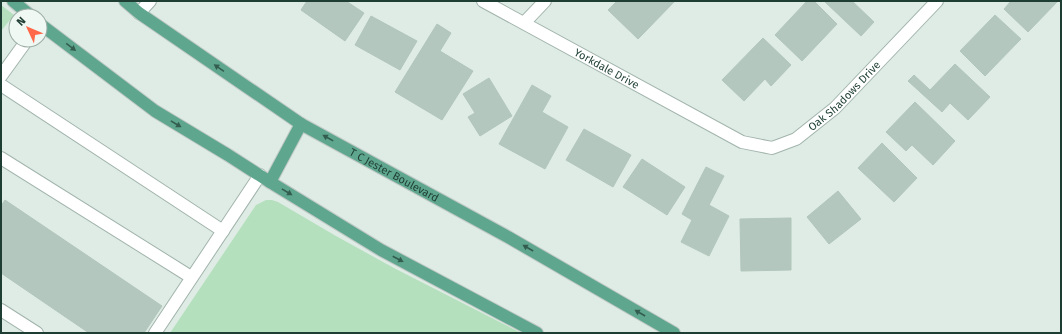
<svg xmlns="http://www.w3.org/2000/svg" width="1062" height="334" font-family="'Fira Sans',sans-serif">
<rect width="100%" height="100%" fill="#dfece5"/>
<g fill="#b5e0be">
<polygon points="1,5 14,15 1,31"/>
<polygon points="266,200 272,200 278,202 336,236 394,268 521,333 170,333 256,205"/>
</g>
<g fill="#b4c7be" stroke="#b1c6bc">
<polygon points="307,1 346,1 364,13 345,41 301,10"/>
<polygon points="617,1 675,1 638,39 608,10"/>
<polygon points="807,1 814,1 837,24 802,61 775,35"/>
<polygon points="824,1 852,1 874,22 861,36"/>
<polygon points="1011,1 1058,1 1028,32 1004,9"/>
<polygon points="995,15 1021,39 985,76 960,51"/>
<polygon points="371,16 417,41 400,70 355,45"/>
<polygon points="437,24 451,33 440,51 473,71 442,120 395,92"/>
<polygon points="763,38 791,65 771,86 765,79 744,101 722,80"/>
<polygon points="955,64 990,97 968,120 950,103 942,112 908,81 914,75 930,90"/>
<polygon points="489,78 512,116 480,136 468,117 475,113 463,94"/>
<polygon points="532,85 551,96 542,112 568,127 545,169 499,144"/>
<polygon points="915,102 955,141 933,165 912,145 906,151 886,132"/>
<polygon points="584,129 631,155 613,187 566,160"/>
<polygon points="882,143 917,178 894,202 858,168"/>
<polygon points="642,159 685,187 667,215 623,187"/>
<polygon points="706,167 724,176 709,205 729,216 709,256 681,242 692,220 682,214"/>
<polygon points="838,191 861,219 829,244 807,217"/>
<polygon points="5,200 162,306 144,333 89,333 1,273 1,206"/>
<polygon points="791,218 791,270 741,271 740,219"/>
</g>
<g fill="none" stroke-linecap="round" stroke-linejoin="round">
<defs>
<g id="minor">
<path id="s1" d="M483 1 742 142 772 148 796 139 835 108 937 1"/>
<polyline points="139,13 150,1"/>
<polyline points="524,23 545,1"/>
<polyline points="1,76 27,40"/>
<polyline points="1,85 223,231"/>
<polyline points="1,158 191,277"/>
<polyline points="1,310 37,333"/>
<polyline points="155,333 260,175"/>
</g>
<g id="major">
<polyline points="13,1 31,16"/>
<path id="s2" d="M125 1 139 13 301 124 508 237 674 333"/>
<polyline points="40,24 155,111 228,155 270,182 381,250 537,333"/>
<polyline points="270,182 301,124"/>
</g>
</defs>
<use href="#minor" stroke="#a1b4ac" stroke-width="14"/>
<use href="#major" stroke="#c0c9c6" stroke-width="14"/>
<use href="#minor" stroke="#fff" stroke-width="12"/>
<use href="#major" stroke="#5fa68f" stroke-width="12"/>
</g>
<defs><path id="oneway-solid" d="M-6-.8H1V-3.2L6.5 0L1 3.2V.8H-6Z"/></defs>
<g fill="#325d4f">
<use href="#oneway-solid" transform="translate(71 47) rotate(37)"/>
<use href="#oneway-solid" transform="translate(219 68) rotate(-146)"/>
<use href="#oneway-solid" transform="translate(176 124) rotate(31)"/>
<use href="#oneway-solid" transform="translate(328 138) rotate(-151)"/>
<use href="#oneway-solid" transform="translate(287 192) rotate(31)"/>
<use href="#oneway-solid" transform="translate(528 248) rotate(-150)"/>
<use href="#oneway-solid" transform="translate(398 259) rotate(28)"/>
<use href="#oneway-solid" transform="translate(640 313) rotate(-150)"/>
</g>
<g text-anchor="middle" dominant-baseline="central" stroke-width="4" stroke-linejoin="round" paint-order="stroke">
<g font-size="11" fill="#1e3e33" stroke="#f0f8f3">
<text stroke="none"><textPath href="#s1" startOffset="141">Yorkdale Drive</textPath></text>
<text stroke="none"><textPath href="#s1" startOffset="416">Oak Shadows Drive</textPath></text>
<text stroke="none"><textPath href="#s2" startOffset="321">T C Jester Boulevard</textPath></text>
</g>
</g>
<rect width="1062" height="334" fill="none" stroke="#1e3e33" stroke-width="4"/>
<g transform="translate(28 28) rotate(314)"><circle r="19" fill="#f0f8f3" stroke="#9caea6"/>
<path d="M0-3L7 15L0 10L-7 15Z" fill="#ff694a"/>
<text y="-6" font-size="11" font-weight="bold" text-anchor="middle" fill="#1e3e33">N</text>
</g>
</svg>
